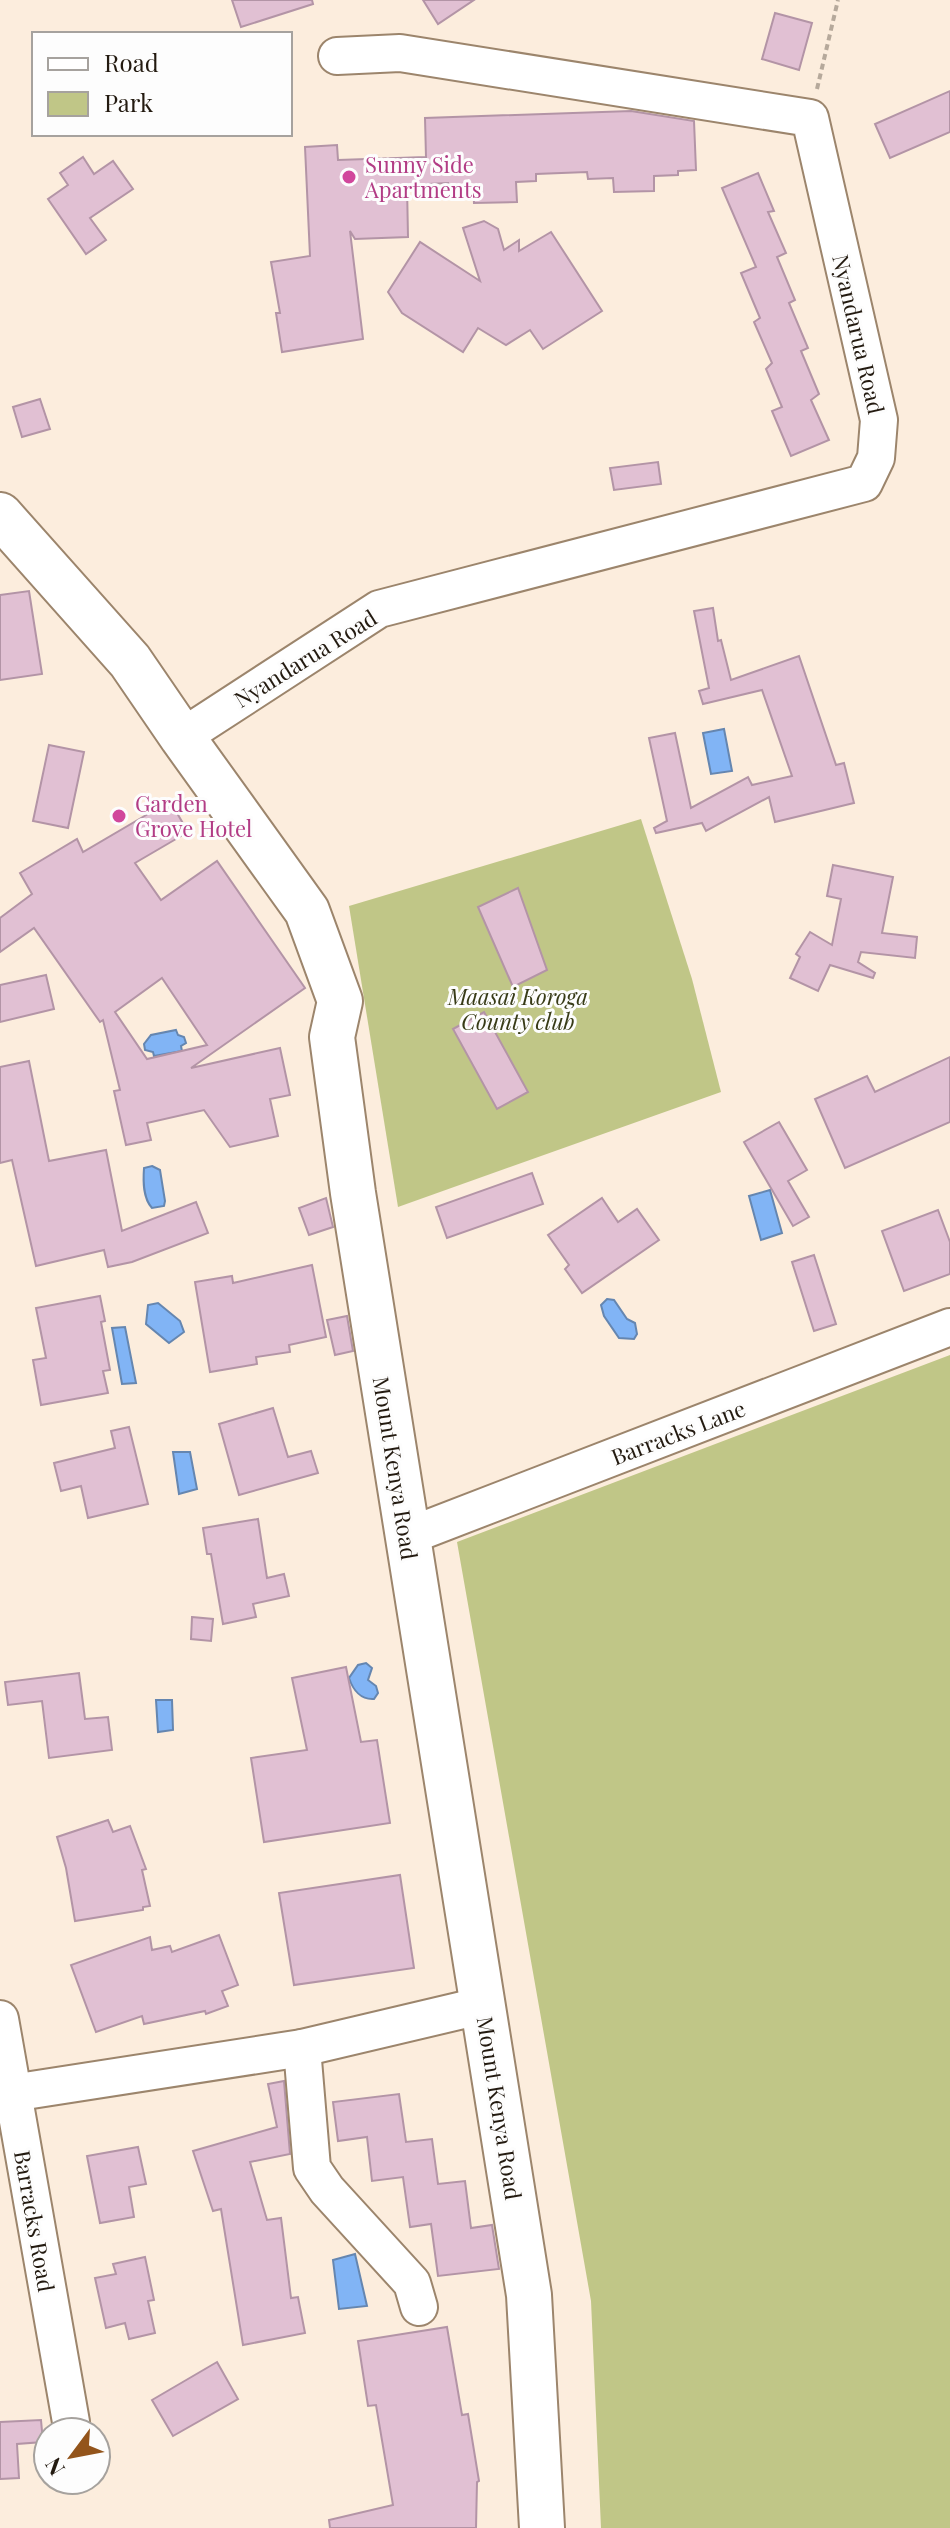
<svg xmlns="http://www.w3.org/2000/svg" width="950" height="2528" font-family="'Playfair Display',serif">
<rect width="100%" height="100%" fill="#fceddd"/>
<g fill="#c0c687">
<polygon points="641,819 692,979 721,1092 398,1207 349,906"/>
<polygon points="950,1355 950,2528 601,2528 591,2301 457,1542"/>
</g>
<g fill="#81b4f5" stroke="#6586b0" stroke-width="2">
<polygon points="724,729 732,771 711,774 703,733"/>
<polygon points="176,1030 178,1035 184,1037 186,1043 181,1046 182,1051 154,1056 153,1052 145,1050 144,1044 151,1035"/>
<path d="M152 1166 160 1170 165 1201 164 1206 152 1208C143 1198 143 1182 144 1168Z"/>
<polygon points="770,1190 782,1233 761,1240 749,1196"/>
<polygon points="607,1299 614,1300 627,1319 635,1323 637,1334 634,1339 619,1338 604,1316 601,1305"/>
<polygon points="158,1303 180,1321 184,1332 169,1343 146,1324 148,1305"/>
<polygon points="125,1327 136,1383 122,1384 112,1328"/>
<polygon points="173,1452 190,1452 197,1489 179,1494"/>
<path d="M366 1663 372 1668 368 1680 376 1686 378 1693 374 1699C361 1700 353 1690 349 1678L358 1665Z"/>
<polygon points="156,1700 172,1700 173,1730 158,1732"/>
<polygon points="355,2254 367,2306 339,2309 333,2260"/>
</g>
<g fill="#e1c0d3" stroke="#b394a6" stroke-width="2" fill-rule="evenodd">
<polygon points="232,0 312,0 313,4 241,27"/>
<polygon points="423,0 474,0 438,24"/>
<polygon points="775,13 812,23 799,70 762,59"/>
<polygon points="950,91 950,132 890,158 875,124"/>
<polygon points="631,111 694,121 696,170 678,171 678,175 654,176 654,191 614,192 613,178 588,179 587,172 536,174 536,181 516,182 517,202 474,203 473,186 448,187 448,183 407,185 408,237 355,239 350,231 363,339 282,352 276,313 280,313 271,262 310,256 305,147 337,145 338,160 426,157 425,118"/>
<polygon points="83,157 94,174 113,161 133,189 90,218 106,240 86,254 48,199 68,185 60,173"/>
<polygon points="758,173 774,211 768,212 786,253 777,257 795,300 789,303 808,348 801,351 819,394 811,400 829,440 791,456 772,411 782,407 766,369 772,363 754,322 760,318 741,273 756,267 722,188"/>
<polygon points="484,221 498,229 504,250 519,240 519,251 551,232 602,311 543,349 530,330 506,345 478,328 463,352 402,313 388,292 420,242 480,281 463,228"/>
<polygon points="40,399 50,429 22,437 13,407"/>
<polygon points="658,462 661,484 614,490 610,468"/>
<polygon points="29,591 42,674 0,680 0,595"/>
<polygon points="713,608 718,641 721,640 731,680 799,656 836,765 844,763 854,803 775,822 769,797 706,831 702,823 656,833 654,828 667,821 649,738 675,733 691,808 748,777 752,785 792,776 762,690 703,704 699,691 709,688 694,611"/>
<polygon points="49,745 84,752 68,828 33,821"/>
<path d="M170 801 188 832 135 863 161 900 217 861 305 988 191 1068 280 1048 290 1095 270 1099 278 1136 230 1147 204 1110 147 1123 151 1140 126 1145 114 1091 120 1090 103 1020 100 1022 34 928 0 952V918L32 894 20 873 77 839 83 852ZM162 978 207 1045 147 1059 115 1012Z"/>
<polygon points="833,865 893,877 882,933 917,937 915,958 861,952 858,962 875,973 873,978 830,965 818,991 790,978 800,957 796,954 810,932 832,945 841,899 827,896"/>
<polygon points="518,888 547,970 513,987 478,907"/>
<polygon points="46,975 54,1009 0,1022 0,985"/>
<polygon points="484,1012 528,1092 497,1109 453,1029"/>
<polygon points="950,1057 950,1122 845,1168 815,1099 867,1076 875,1092"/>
<polygon points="29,1061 49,1161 106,1150 122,1231 196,1202 208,1233 132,1262 108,1267 104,1250 36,1266 12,1160 0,1163 0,1067"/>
<polygon points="779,1122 807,1170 788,1181 809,1217 793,1226 744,1142"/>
<polygon points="532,1173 543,1204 447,1238 436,1207"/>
<polygon points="326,1198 333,1227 309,1235 299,1208"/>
<polygon points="602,1198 618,1222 637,1209 659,1240 582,1293 565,1269 569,1265 548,1235"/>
<polygon points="938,1210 950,1242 950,1274 904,1291 882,1231"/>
<polygon points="814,1255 836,1324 814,1331 792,1262"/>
<polygon points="312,1265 326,1337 289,1345 290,1352 256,1357 257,1364 210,1372 195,1282 232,1276 233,1283"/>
<polygon points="100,1296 105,1321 101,1322 110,1370 103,1371 108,1393 41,1405 33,1360 46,1358 36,1308"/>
<polygon points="347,1316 353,1351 335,1355 327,1320"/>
<polygon points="273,1408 288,1457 311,1451 318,1473 239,1495 219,1424"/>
<polygon points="129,1427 148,1504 88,1518 81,1486 61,1491 54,1463 115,1448 111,1431"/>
<polygon points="258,1519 267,1578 284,1574 289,1596 253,1604 256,1617 223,1624 211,1554 207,1554 203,1528"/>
<polygon points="192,1617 213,1619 211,1641 191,1639"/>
<polygon points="346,1667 361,1742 377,1740 390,1823 264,1842 251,1758 307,1750 292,1678"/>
<polygon points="79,1673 85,1719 108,1717 112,1750 49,1758 42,1701 8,1705 5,1682"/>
<polygon points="108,1820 113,1832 130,1826 146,1869 142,1870 150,1906 143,1907 143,1910 75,1921 66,1868 57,1837"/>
<polygon points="400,1875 414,1968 294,1985 279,1893"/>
<polygon points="219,1935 238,1985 222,1991 228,2006 206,2014 205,2011 144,2024 142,2016 96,2032 71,1965 150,1937 152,1950 170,1946 172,1952"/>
<polygon points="284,2081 290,2154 250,2162 267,2220 281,2218 291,2298 298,2297 305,2333 243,2345 221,2209 213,2211 193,2151 277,2127 268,2084"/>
<polygon points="399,2094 406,2142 432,2139 438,2184 465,2181 471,2228 492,2225 499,2269 438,2276 431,2224 410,2227 403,2177 372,2181 367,2137 338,2141 333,2102"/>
<polygon points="138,2147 146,2184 129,2187 134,2217 100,2223 87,2156"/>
<polygon points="145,2257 154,2300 148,2301 155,2333 129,2339 125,2323 106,2328 95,2278 116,2274 113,2264"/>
<polygon points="447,2327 462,2415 468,2414 479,2481 477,2482 476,2528 330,2528 329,2520 393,2505 376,2405 368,2406 358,2341"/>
<polygon points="217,2362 238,2399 173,2436 152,2400"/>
<polygon points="41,2420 43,2442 17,2444 19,2478 0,2479 0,2422"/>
</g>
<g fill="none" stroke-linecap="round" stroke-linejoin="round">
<defs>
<g id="minor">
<polyline points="182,737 379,609 864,483 876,458 879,420 810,118 400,53 337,56"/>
<polyline points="406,1537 950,1327"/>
<polyline points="0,2019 71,2422"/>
<polyline points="302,2048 312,2168 327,2190 412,2283 419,2307"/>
<polyline points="12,2093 302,2048 484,2005"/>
</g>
<polyline id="major" points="0,515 130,661 182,737 307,911 340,1001 332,1037 353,1193 529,2295 542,2528"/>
</defs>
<use href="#minor" stroke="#9c856c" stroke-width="40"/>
<use href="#major" stroke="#9c856c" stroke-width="48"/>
<polyline stroke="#b6a99b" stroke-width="4" stroke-dasharray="6 4" stroke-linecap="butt" points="817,89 838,0"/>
<use href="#minor" stroke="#fff" stroke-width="36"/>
<use href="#major" stroke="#fff" stroke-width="44"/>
</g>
<g fill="#d1479c" stroke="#fdfdfd" stroke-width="3">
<circle cx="349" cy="177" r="8"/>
<circle cx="119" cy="816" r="8"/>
</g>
<g text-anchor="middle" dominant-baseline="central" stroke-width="6" stroke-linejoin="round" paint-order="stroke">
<g font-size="22" fill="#b23c85" stroke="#fdfdfd" text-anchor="start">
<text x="365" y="164">Sunny Side<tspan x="365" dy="25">Apartments</tspan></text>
<text x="135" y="803">Garden<tspan x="135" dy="25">Grove Hotel</tspan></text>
</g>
<g font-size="22" fill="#231a10" stroke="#fdfdfd">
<text transform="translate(859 334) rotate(77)">Nyandarua Road</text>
<text transform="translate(305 658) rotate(-32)">Nyandarua Road</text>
<text transform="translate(678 1432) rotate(-21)">Barracks Lane</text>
<text transform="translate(396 1468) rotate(81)">Mount Kenya Road</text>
<text transform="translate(500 2108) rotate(81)">Mount Kenya Road</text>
<text transform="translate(35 2221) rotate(80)">Barracks Road</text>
</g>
<g font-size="22" font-style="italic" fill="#383b17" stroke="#fdfdfd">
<text x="518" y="996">Maasai Koroga<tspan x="518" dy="25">County club</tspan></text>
</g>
</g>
<rect x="32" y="32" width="260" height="104" fill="#fdfdfd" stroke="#a6a29e" stroke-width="2"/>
<rect x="48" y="58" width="40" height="12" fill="#ffffff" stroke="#a6a29e" stroke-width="2"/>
<text x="104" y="72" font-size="24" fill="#231a10">Road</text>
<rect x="48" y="92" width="40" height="24" fill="#c0c687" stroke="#a6a29e" stroke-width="2"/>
<text x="104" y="112" font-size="24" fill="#231a10">Park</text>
<g transform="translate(72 2456) rotate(238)"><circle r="38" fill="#fdfdfd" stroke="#a6a29e" stroke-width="2"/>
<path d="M0-6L14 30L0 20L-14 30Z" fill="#93541b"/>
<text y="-12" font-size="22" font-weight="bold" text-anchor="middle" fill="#231a10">N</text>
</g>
</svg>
